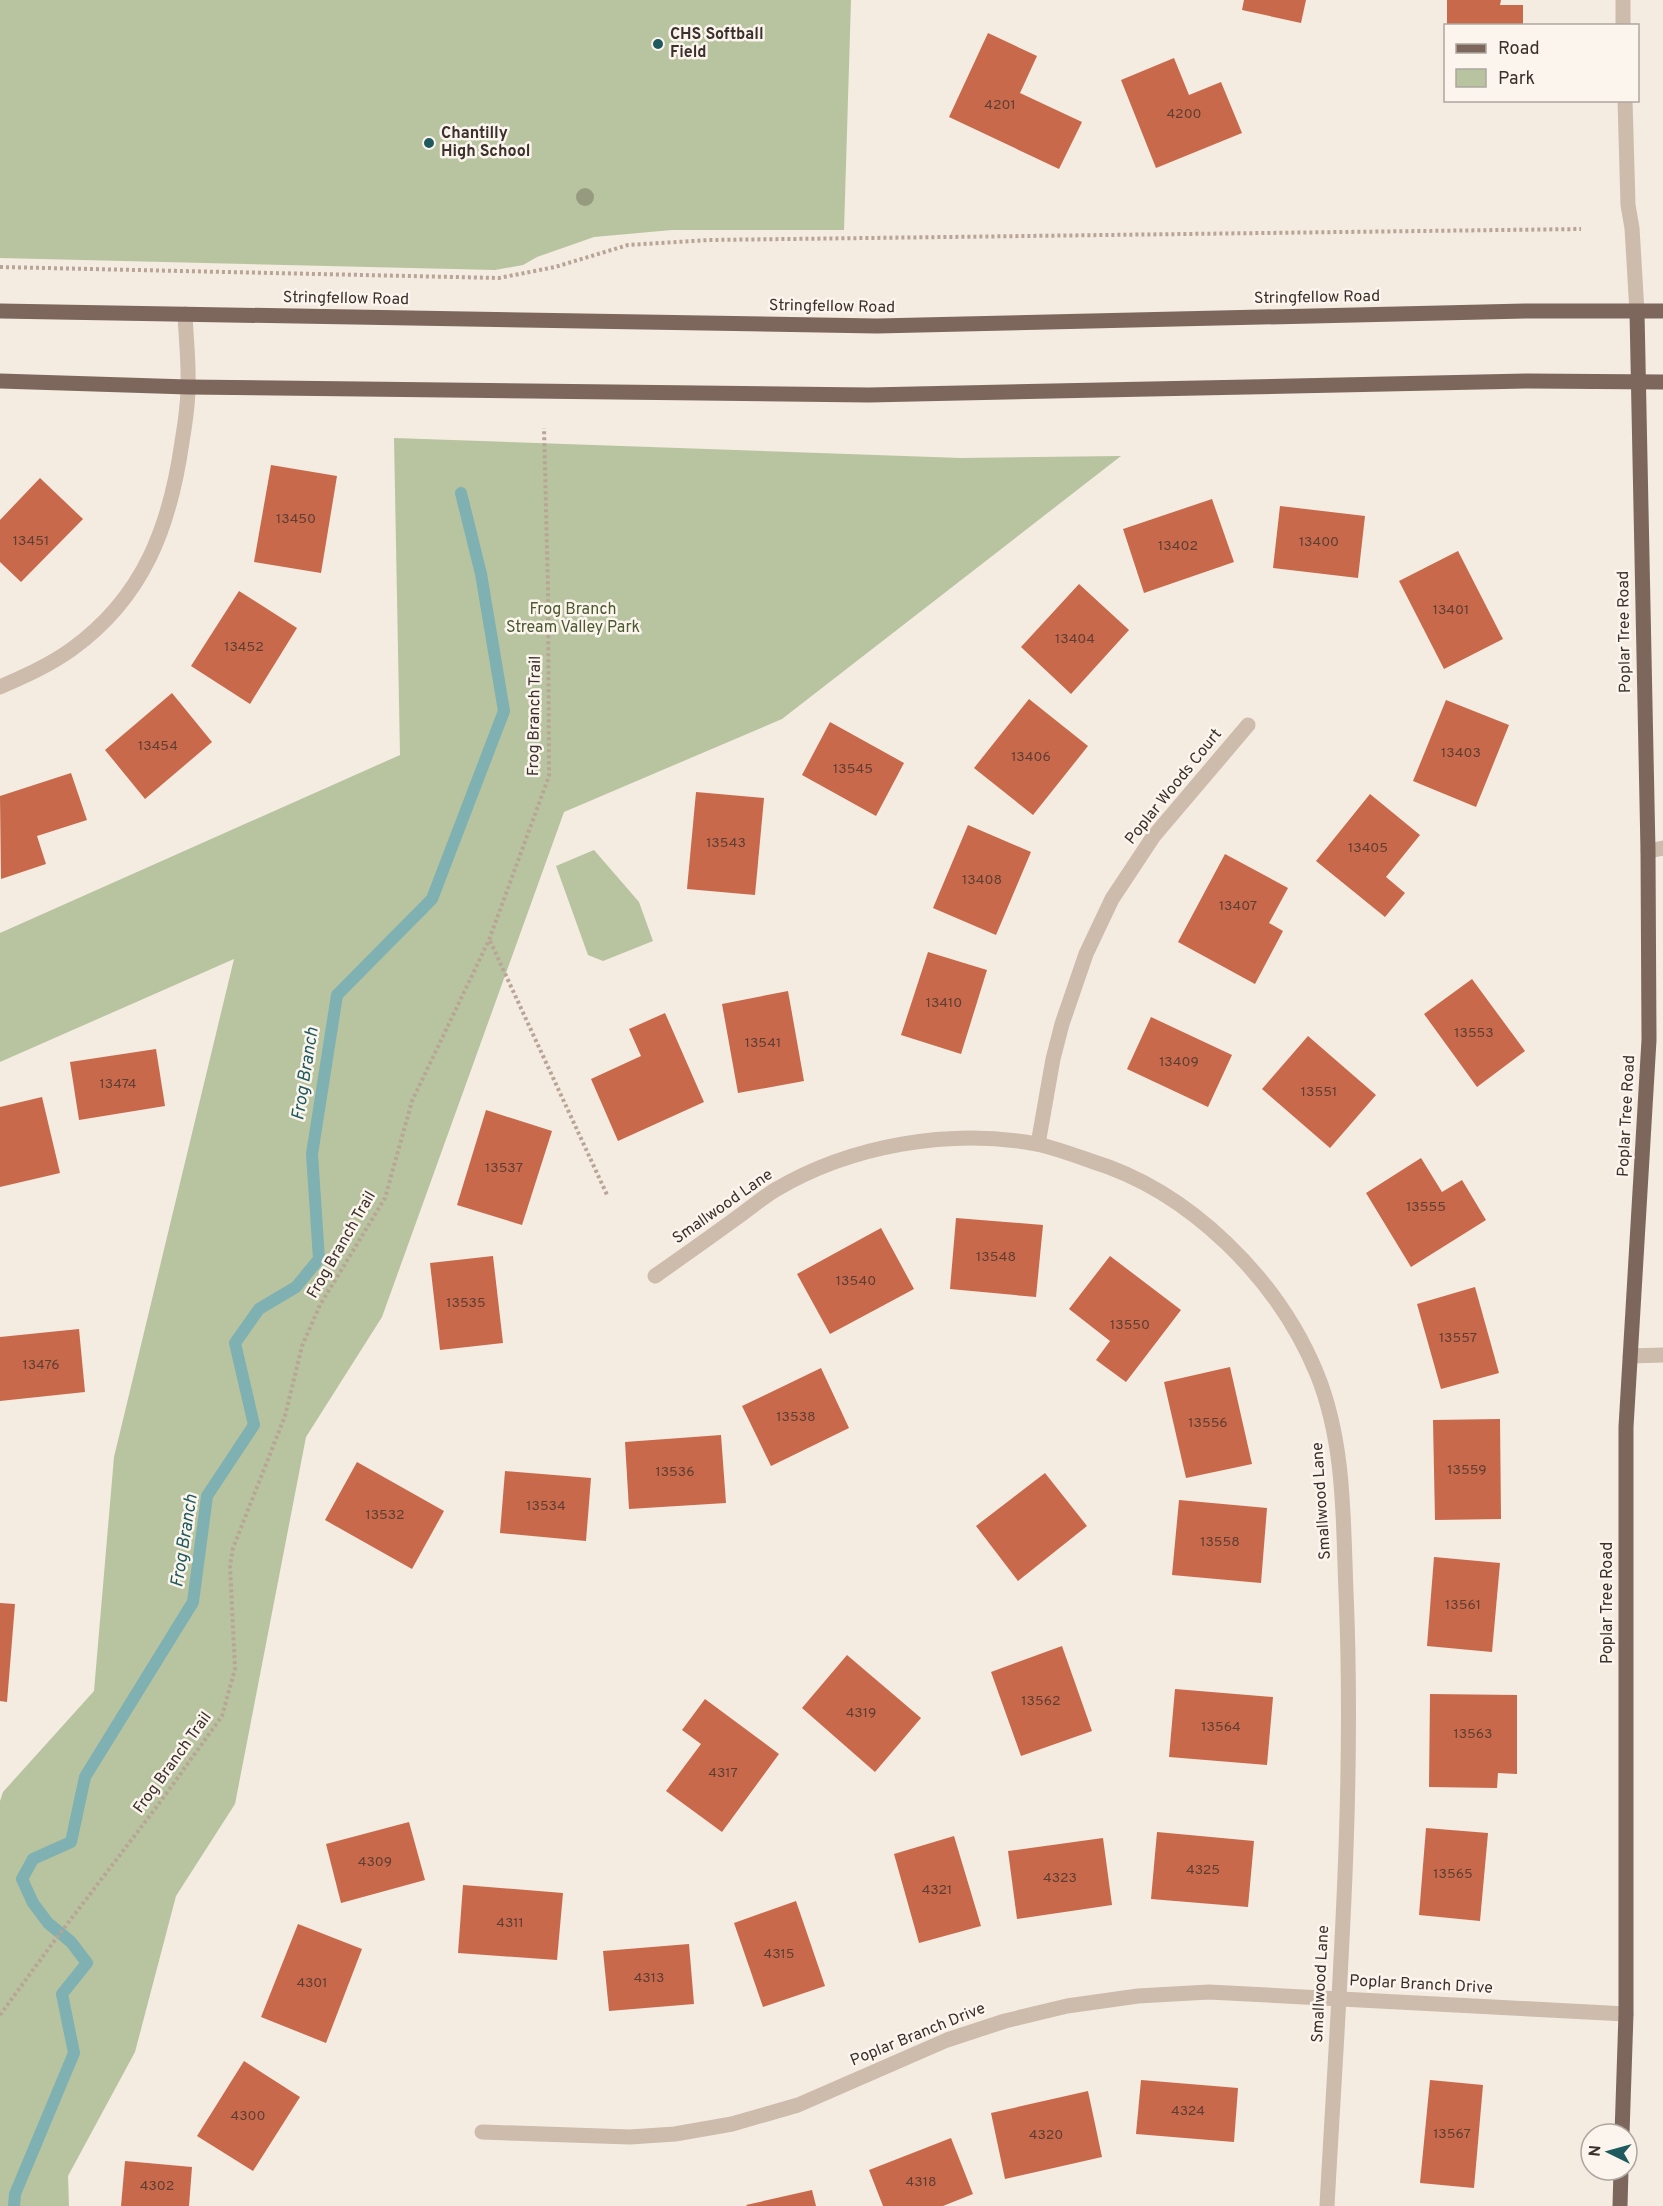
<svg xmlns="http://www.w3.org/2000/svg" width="1663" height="2206" font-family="Overpass,sans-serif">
<rect width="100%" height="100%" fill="#f4ebe1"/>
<g fill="#b8c4a0">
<polygon points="0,0 851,0 844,230 672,230 594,237 537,257 523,265 495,270 0,258"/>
<polygon points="394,438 961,458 1121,456 782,719 564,812 382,1317 306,1437 235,1804 176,1896 135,2052 68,2176 69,2206 0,2206 0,1801 3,1792 94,1691 114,1457 234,959 0,1062 0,933 400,755"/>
<polygon points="594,850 639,902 653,941 603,961 588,955 556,866"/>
</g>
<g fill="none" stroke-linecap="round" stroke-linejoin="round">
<polyline stroke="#7fb0b2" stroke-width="12" points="14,2206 15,2194 74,2053 62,1994 87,1963 71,1942 48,1923 33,1903 22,1879 33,1859 71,1842 85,1777 193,1602 207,1496 254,1425 235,1343 259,1309 296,1287 319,1259 312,1154 337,995 432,899 504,711 481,574 461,493"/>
</g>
<g fill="#c8694b">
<polygon points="1244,0 1306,0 1301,23 1242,10"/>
<polygon points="1447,0 1501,0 1500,5 1523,5 1523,26 1447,26"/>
<polygon points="988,33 1037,56 1020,93 1082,122 1059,169 949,117"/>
<polygon points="1174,58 1189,95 1221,82 1242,133 1156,168 1121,80"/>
<polygon points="271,465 337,476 321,573 254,562"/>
<polygon points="40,478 83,519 21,582 0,562 0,520"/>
<polygon points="1212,499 1234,562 1144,593 1123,529"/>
<polygon points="1280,506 1365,516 1358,578 1273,568"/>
<polygon points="1458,551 1503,639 1444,669 1399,581"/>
<polygon points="1079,584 1129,630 1071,694 1021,647"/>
<polygon points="239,591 297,628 250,704 191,666"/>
<polygon points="172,693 212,742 145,799 105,750"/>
<polygon points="1029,699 1088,746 1033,815 974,768"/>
<polygon points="1446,700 1509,725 1476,807 1413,781"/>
<polygon points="830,722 904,763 876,816 802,775"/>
<polygon points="71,773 87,820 37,836 46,864 1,879 0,796"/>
<polygon points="696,792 764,798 755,895 687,889"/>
<polygon points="1370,794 1420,835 1386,877 1405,893 1385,917 1316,861"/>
<polygon points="968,825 1031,852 996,935 933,908"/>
<polygon points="1225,854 1288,888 1269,923 1283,931 1255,984 1178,942"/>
<polygon points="928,952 987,970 961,1054 901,1035"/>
<polygon points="1472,979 1525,1051 1477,1087 1424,1014"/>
<polygon points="788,991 804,1081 738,1093 722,1004"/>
<polygon points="665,1013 704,1102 618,1141 591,1079 641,1056 629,1029"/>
<polygon points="1151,1017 1232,1055 1208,1107 1127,1069"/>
<polygon points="1308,1036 1376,1095 1330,1148 1262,1089"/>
<polygon points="156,1049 165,1106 79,1120 70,1062"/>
<polygon points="42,1097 60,1173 0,1187 0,1107"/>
<polygon points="486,1110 552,1131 522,1225 457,1205"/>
<polygon points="1421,1158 1442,1192 1462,1180 1486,1220 1411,1267 1366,1193"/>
<polygon points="956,1218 1043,1225 1036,1297 950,1289"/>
<polygon points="881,1228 914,1289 830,1334 797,1274"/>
<polygon points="493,1256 503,1343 440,1350 430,1263"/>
<polygon points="1110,1256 1181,1310 1126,1382 1096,1360 1110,1341 1069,1309"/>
<polygon points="1475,1287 1499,1373 1441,1389 1417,1304"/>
<polygon points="79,1329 85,1392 0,1401 0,1337"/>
<polygon points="1230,1367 1252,1464 1186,1478 1164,1382"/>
<polygon points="821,1368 849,1428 771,1466 742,1406"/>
<polygon points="1500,1419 1501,1519 1435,1520 1433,1420"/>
<polygon points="721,1435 726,1503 629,1509 625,1442"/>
<polygon points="357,1462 444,1511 412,1569 325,1520"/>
<polygon points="505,1471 591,1478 586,1541 500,1533"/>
<polygon points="1045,1473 1087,1526 1018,1581 976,1526"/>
<polygon points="1179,1500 1267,1508 1261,1583 1172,1575"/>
<polygon points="1434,1557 1500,1563 1492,1652 1427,1646"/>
<polygon points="0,1603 15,1604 7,1702 0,1701"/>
<polygon points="1062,1646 1092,1731 1021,1756 991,1672"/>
<polygon points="847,1655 921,1718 875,1772 802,1708"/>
<polygon points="1175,1689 1273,1697 1267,1765 1169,1757"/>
<polygon points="1430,1694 1517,1695 1517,1774 1498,1773 1497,1788 1429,1787"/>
<polygon points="705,1699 779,1754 722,1832 666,1791 701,1744 682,1730"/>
<polygon points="409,1822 425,1880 341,1903 326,1844"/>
<polygon points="1426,1828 1488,1833 1480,1921 1419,1915"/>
<polygon points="1157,1832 1254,1841 1248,1907 1151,1899"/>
<polygon points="954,1836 981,1926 919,1943 894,1854"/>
<polygon points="1103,1838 1112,1905 1017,1919 1008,1851"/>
<polygon points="463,1885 563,1893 557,1960 458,1953"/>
<polygon points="796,1901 825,1986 763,2007 734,1923"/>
<polygon points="298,1924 362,1949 326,2043 261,2017"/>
<polygon points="689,1944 694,2004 609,2011 603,1951"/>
<polygon points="244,2061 300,2097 253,2171 197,2136"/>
<polygon points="1141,2080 1238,2088 1234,2142 1136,2134"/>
<polygon points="1430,2080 1483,2085 1474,2188 1420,2183"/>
<polygon points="1088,2091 1102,2157 1005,2179 991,2113"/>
<polygon points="951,2138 973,2194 943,2206 883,2206 869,2170"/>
<polygon points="125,2161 192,2167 189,2206 121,2206"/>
<polygon points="812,2190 816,2206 747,2206 746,2205"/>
</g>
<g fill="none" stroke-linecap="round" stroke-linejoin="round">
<g stroke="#b9a596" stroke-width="4" stroke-dasharray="3 3" stroke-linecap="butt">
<polyline points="0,267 499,278 555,267 628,245 709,240 1581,229"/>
<polyline points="490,941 608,1197"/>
<polyline points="0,2015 52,1944 158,1805 222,1716 235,1669 230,1565 233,1548 285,1416 302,1346 320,1305 385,1198 412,1101 489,940 549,776 548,589 544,428"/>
</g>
<g stroke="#cdbbac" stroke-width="15">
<polyline points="1623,0 1623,26"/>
<polyline points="1625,100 1628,205 1632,228 1637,312"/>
<path d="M0 687C25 676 50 665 72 649 144 597 170 526 182 442 185 424 188 406 188 387 189 363 186 339 185 314"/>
<polyline points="1648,851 1663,848"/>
<polyline points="1038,1144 1053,1059 1062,1024 1086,954 1112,899 1153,837 1248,725"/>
<path d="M655 1276C682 1257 709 1238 735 1219 749 1209 762 1198 775 1190 851 1145 950 1128 1037 1144 1055 1148 1074 1155 1091 1161 1190 1191 1278 1279 1317 1374 1345 1443 1343 1519 1346 1592 1355 1797 1338 2002 1327 2206"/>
<polyline points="1630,1356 1663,1355"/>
<polyline points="482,2132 630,2137 675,2134 732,2124 798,2105 947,2040 1005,2021 1067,2006 1138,1996 1209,1992 1626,2014"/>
</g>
<g stroke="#7d675c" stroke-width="15">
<polyline points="0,311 877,326 1525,311 1663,311"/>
<polyline points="0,381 188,387 869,395 1527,381 1663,382"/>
<polyline points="1622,2134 1626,2014 1626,1427 1649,1040 1648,851 1637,312"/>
<polyline points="1620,2206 1621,2170"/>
</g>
</g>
<circle fill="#969b7f" cx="585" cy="197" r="9"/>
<g fill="#1f5a5e" stroke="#fbf5ee" stroke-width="2">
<circle cx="658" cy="44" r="6"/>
<circle cx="429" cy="143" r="6"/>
</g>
<g text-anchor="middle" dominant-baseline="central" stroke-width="5" stroke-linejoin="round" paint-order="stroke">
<g font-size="14" fill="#5e3e33">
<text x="1000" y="105">4201</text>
<text x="1184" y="114">4200</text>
<text x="296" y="519">13450</text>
<text x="31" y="541">13451</text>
<text x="1319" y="542">13400</text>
<text x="1178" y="546">13402</text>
<text x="1451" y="610">13401</text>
<text x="1075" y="639">13404</text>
<text x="244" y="647">13452</text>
<text x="158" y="746">13454</text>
<text x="1461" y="753">13403</text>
<text x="1031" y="757">13406</text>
<text x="853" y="769">13545</text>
<text x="726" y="843">13543</text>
<text x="1368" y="848">13405</text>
<text x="982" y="880">13408</text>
<text x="1238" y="906">13407</text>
<text x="944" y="1003">13410</text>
<text x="1474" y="1033">13553</text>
<text x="763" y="1043">13541</text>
<text x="1179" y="1062">13409</text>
<text x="118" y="1084">13474</text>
<text x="1319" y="1092">13551</text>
<text x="504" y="1168">13537</text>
<text x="1426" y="1207">13555</text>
<text x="996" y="1257">13548</text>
<text x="856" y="1281">13540</text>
<text x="466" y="1303">13535</text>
<text x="1130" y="1325">13550</text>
<text x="1458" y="1338">13557</text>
<text x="41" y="1365">13476</text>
<text x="796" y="1417">13538</text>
<text x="1208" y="1423">13556</text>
<text x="1467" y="1470">13559</text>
<text x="675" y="1472">13536</text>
<text x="546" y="1506">13534</text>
<text x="385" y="1515">13532</text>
<text x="1220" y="1542">13558</text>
<text x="1463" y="1605">13561</text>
<text x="1041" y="1701">13562</text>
<text x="861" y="1713">4319</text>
<text x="1221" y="1727">13564</text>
<text x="1473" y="1734">13563</text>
<text x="723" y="1773">4317</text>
<text x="375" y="1862">4309</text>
<text x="1203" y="1870">4325</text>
<text x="1453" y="1874">13565</text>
<text x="1060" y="1878">4323</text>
<text x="937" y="1890">4321</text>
<text x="510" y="1923">4311</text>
<text x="779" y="1954">4315</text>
<text x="649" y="1978">4313</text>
<text x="312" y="1983">4301</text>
<text x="1188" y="2111">4324</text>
<text x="248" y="2116">4300</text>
<text x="1452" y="2134">13567</text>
<text x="1046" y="2135">4320</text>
<text x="921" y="2182">4318</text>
<text x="157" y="2186">4302</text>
</g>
<g font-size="16" font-weight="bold" fill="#3b302b" stroke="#fbf5ee" text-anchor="start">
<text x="670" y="35">CHS Softball<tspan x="670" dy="18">Field</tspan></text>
<text x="441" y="134">Chantilly<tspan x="441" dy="18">High School</tspan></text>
</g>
<g font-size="16" fill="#3b302b" stroke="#fbf5ee">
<text transform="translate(1317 298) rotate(-1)">Stringfellow Road</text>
<text transform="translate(346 299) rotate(1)">Stringfellow Road</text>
<text transform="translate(832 307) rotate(1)">Stringfellow Road</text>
<text transform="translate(1625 632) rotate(-91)">Poplar Tree Road</text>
<text transform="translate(535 716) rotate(-89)">Frog Branch Trail</text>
<text transform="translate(1174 787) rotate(-51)">Poplar Woods Court</text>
<text transform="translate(1627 1116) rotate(-87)">Poplar Tree Road</text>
<text transform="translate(723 1207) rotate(-35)">Smallwood Lane</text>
<text transform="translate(342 1245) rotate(-60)">Frog Branch Trail</text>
<text transform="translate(1322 1501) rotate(-94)">Smallwood Lane</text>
<text transform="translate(1608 1603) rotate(-90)">Poplar Tree Road</text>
<text transform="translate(173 1763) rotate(-54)">Frog Branch Trail</text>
<text transform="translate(1321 1984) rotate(-87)">Smallwood Lane</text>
<text transform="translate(1421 1985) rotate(3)">Poplar Branch Drive</text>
<text transform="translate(918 2035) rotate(-22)">Poplar Branch Drive</text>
</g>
<g font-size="16" fill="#4a5a2e" stroke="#fbf5ee">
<text x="573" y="610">Frog Branch<tspan x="573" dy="18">Stream Valley Park</tspan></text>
</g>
<g font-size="18" font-style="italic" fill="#1f5a5e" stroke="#fbf5ee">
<text transform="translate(306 1074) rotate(-81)">Frog Branch</text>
<text transform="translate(185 1541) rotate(-81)">Frog Branch</text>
</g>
</g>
<rect x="1444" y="24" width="195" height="78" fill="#fbf5ee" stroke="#aea6a0" stroke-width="1.5"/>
<rect x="1456" y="44" width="30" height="9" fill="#7d675c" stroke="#aea6a0" stroke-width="1.5"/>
<text x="1498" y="54" font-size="18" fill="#3b302b">Road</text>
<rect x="1456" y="69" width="30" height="18" fill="#b8c4a0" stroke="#aea6a0" stroke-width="1.5"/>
<text x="1498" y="84" font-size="18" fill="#3b302b">Park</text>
<g transform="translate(1609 2152) rotate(275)"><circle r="28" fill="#fbf5ee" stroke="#aea6a0" stroke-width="1.5"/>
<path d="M0-4.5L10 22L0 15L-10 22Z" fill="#1f5a5e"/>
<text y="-9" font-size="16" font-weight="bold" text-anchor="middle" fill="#3b302b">N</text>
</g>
</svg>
